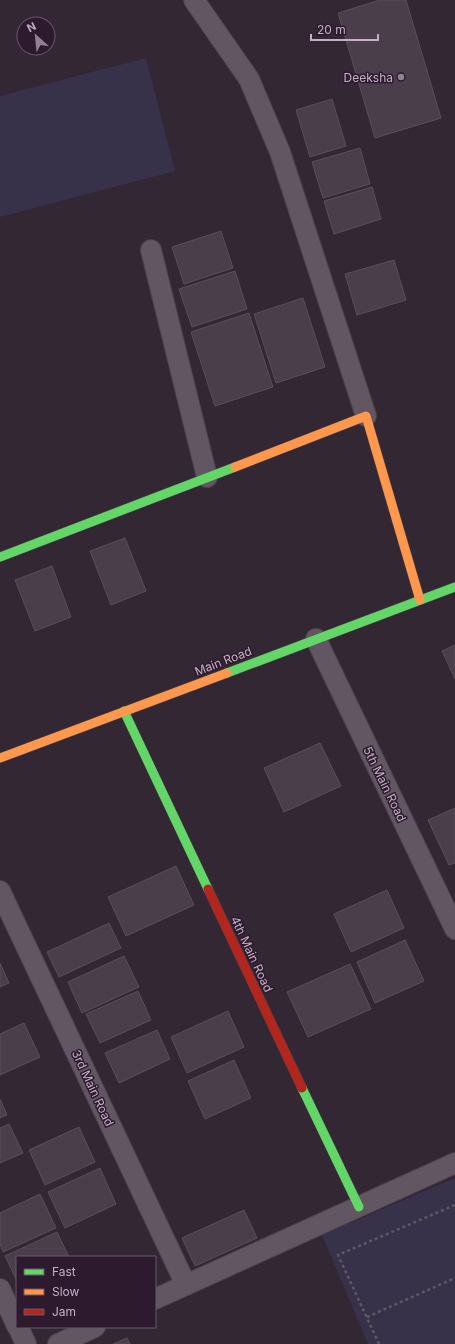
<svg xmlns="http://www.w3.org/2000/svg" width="455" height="1344" font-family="Inter,sans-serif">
<rect width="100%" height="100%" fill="#332734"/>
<g fill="#373149">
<polygon points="146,58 175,171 0,217 0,96"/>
<polygon points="455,1178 455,1344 368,1344 322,1235"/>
</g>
<g fill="#4a3e4a" stroke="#5b4e5c">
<polygon points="380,0 406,0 441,118 375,138 338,13"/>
<polygon points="332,99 346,146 310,157 296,110"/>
<polygon points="360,148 370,184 323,198 312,162"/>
<polygon points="372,187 381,219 334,234 324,201"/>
<polygon points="221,231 233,268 184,284 172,247"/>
<polygon points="394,260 406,300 357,315 345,274"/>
<polygon points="235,271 247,309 192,327 179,289"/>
<polygon points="303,298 325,367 276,383 254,314"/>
<polygon points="249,313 273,387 215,406 191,332"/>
<polygon points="125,538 146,591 111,605 90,551"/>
<polygon points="52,566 71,617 35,631 15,580"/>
<polygon points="455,645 455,679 442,651"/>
<polygon points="320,743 341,786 284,812 264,768"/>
<polygon points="455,808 455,863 449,865 428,820"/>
<polygon points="176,866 194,905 126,936 108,897"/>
<polygon points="387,890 404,928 351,952 334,914"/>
<polygon points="109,923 121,948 59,977 47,952"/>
<polygon points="405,940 424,981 375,1003 357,962"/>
<polygon points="124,956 139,987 82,1013 68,982"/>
<polygon points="0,963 9,983 0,987"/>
<polygon points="350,964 371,1009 308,1037 287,992"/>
<polygon points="138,991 151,1020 100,1043 86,1014"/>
<polygon points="228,1011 244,1047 187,1073 171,1037"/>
<polygon points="24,1023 40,1057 0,1075 0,1034"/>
<polygon points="157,1030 170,1059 119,1083 105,1053"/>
<polygon points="234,1060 251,1098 205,1119 188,1081"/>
<polygon points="0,1099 7,1115 0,1118"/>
<polygon points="9,1124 23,1153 0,1163 0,1128"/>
<polygon points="79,1127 95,1162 45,1185 29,1150"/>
<polygon points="100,1168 116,1204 65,1228 48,1192"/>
<polygon points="40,1194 56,1228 3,1252 0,1244 0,1213"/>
<polygon points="244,1210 257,1238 195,1266 182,1238"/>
<polygon points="57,1232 69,1257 17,1257 17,1281 5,1256"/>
<polygon points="127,1338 130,1344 113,1344"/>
</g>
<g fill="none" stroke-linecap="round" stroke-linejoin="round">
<defs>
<g id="street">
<polyline points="194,0 249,79 280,152 366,416"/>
<polyline points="151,250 207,477"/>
<polyline points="316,639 455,929"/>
<polyline points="0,891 186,1285"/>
<polyline points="0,1289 17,1326"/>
<polyline points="155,1299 455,1163"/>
<polyline points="18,1327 26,1344"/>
<polyline points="58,1344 95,1327"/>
</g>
<g id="fast">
<polyline points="0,557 235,467"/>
<polyline points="227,673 455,587"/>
<polyline points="124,711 208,889"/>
<polyline points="302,1088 359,1207"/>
</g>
<g id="slow">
<polyline points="235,467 366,416 420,600"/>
<polyline points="0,758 227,673"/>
</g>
<polyline id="jam" points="208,889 302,1088"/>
</defs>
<use href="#street" stroke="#4c424d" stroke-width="22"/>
<use href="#fast" stroke="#4c424d" stroke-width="10"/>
<use href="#slow" stroke="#4c424d" stroke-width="10"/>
<use href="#jam" stroke="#4c424d" stroke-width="10"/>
<g stroke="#615763" stroke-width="2.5" stroke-dasharray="3 3" stroke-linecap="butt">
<polyline points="367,1317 455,1278"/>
<polyline points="379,1344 338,1255 455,1205"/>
</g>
<use href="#street" stroke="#615662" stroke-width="20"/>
<use href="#fast" stroke="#63d668" stroke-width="9"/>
<use href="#slow" stroke="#ff974d" stroke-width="9"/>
<use href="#jam" stroke="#b3261e" stroke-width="9"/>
</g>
<circle fill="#927f93" stroke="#2d1a2f" stroke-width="1.5" cx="401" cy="77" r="4"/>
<g text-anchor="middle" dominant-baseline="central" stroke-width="3" stroke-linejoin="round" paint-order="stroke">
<g font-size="12" fill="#c5afc6" stroke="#2d1a2f" text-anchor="end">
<text x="393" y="77">Deeksha</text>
</g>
<g font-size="12" fill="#c5afc6" stroke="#2d1a2f">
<text transform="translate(223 661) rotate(-21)">Main Road</text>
<text transform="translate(385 784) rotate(64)">5th Main Road</text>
<text transform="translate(252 954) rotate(65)">4th Main Road</text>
<text transform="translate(93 1088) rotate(65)">3rd Main Road</text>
</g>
</g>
<rect x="16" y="1256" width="140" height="72" fill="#2d1a2f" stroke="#6a566b"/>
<rect x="24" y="1269" width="20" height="6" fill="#63d668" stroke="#6a566b"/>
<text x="52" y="1276" font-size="12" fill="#c5afc6">Fast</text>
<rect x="24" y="1289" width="20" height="6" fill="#ff974d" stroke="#6a566b"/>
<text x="52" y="1296" font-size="12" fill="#c5afc6">Slow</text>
<rect x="24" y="1309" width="20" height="6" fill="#b3261e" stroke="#6a566b"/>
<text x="52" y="1316" font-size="12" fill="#c5afc6">Jam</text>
<g transform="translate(36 36) rotate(333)"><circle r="19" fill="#2d1a2f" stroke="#6a566b"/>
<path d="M0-3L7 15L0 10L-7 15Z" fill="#927f93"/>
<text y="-6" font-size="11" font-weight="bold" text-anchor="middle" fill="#c5afc6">N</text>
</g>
<path d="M311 34v6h67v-6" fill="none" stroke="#c5afc6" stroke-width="2"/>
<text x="317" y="34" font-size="12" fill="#c5afc6" stroke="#2d1a2f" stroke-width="3" paint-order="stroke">20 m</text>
</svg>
